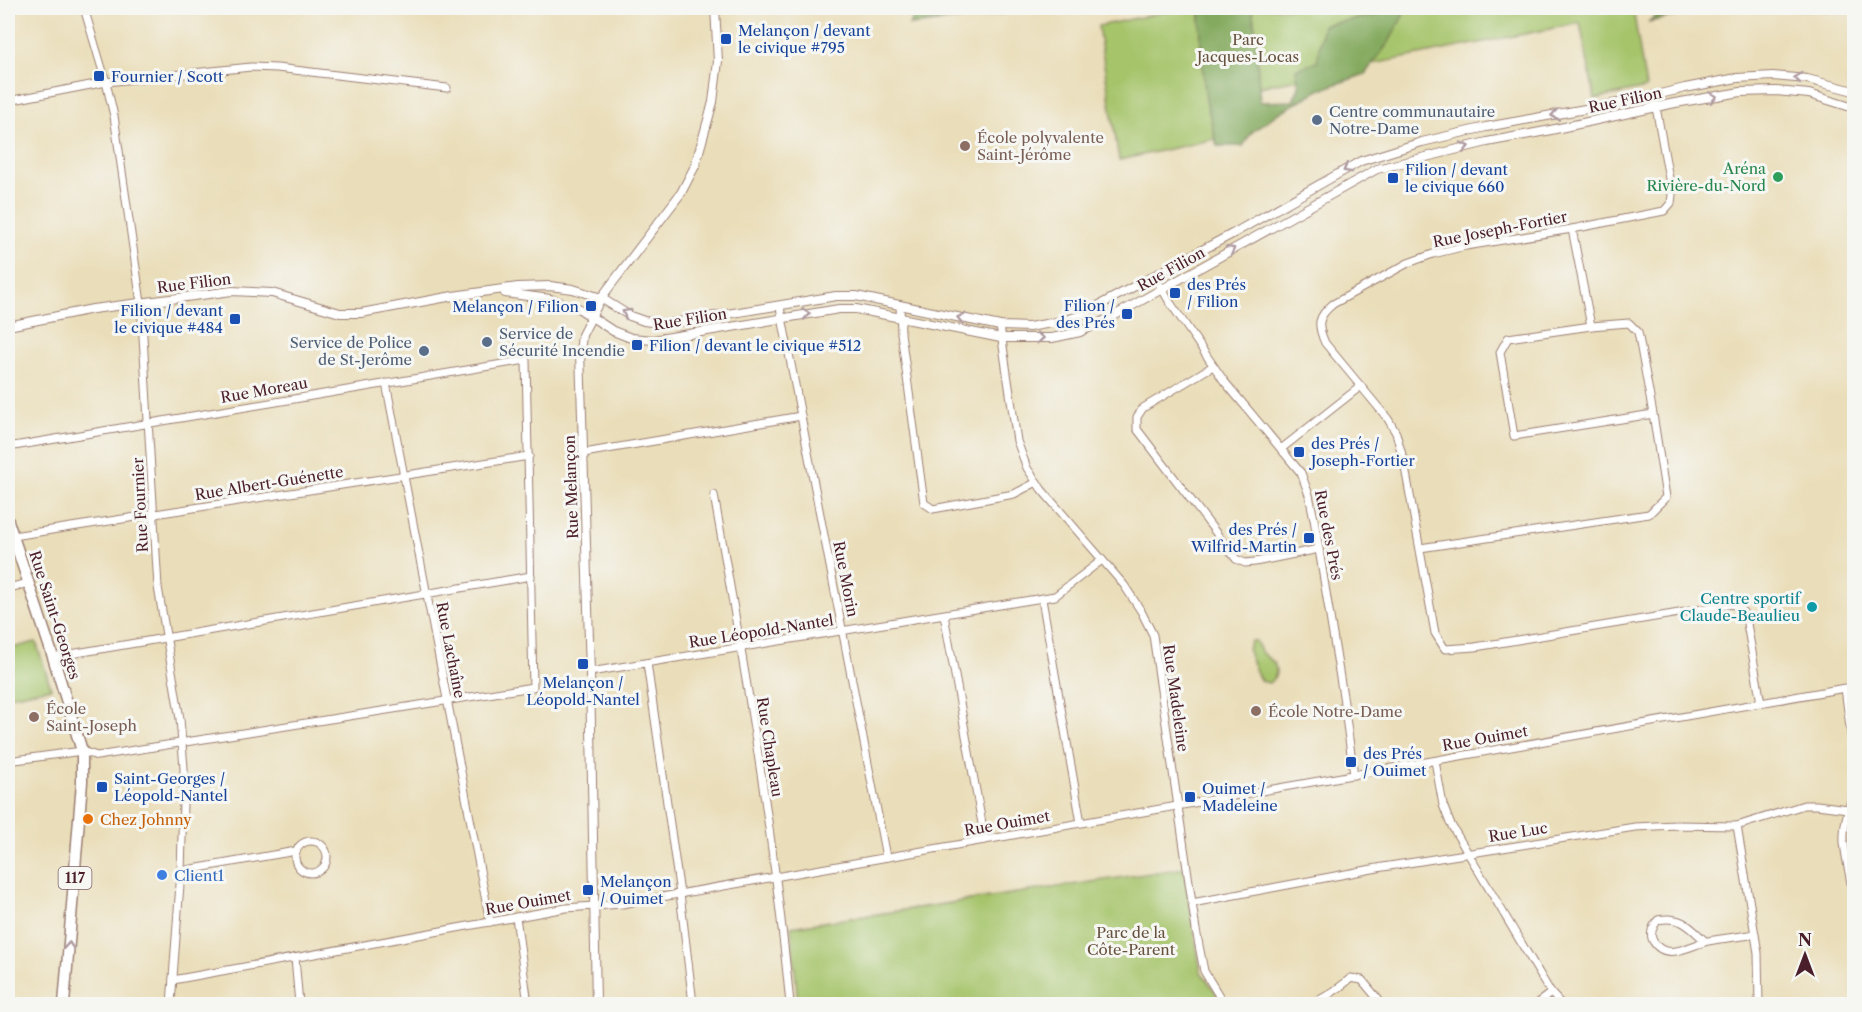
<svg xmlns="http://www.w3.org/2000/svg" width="1862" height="1012" font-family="'Libre Caslon Text',serif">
<rect width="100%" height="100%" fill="#f6f6f2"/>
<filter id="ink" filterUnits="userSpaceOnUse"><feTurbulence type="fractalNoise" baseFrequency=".0167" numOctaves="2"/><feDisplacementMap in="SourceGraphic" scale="12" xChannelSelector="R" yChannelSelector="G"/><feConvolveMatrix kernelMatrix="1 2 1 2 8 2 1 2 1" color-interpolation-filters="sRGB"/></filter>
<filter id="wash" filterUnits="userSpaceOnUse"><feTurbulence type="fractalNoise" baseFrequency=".008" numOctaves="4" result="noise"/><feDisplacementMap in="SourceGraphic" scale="24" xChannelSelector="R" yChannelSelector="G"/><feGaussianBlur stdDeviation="1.35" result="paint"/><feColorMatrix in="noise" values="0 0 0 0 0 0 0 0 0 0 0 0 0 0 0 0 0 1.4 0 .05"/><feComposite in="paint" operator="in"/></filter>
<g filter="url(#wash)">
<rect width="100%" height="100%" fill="#eadeba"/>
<g fill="#a6c46b" stroke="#78724b" stroke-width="1.5">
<polygon points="1199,8 1215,139 1119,160 1098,26 1165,12"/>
<polygon points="1202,8 1633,8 1646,88 1595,99 1580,23 1213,96"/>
<path d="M1251 641H1256L1262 653 1274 663C1278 672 1276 677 1269 683L1261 681C1257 676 1257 672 1254 666 1250 657 1245 651 1251 641Z"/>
<polygon points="36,642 51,688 8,696 8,649"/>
<polygon points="1184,868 1201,972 1224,1004 798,1004 791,927"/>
</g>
<g fill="#84aa5f" stroke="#676445" stroke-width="1.5">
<polygon points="918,8 1032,8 974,18 909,25"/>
<polygon points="1200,8 1252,8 1255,27 1260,102 1293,101 1299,87 1296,69 1317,62 1323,25 1377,15 1379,8 1407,8 1389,42 1365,74 1319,90 1277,114 1251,133 1243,146 1217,146 1206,100 1201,51"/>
<polygon points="1666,8 1711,8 1648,22"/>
<polygon points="1781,8 1854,8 1854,13 1852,12"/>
</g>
</g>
<g filter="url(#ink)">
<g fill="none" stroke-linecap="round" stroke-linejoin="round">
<defs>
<g id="minor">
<polyline points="84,8 106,82 114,116 141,303 158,587 180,719 184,768 181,871 171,1004"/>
<path d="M1654 96 1672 195 1671 203 1664 211 1572 229 1466 246 1433 254 1408 263 1333 304C1317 317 1317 325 1325 343L1388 419 1396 433 1404 462 1435 633 1445 649 1475 647 1733 604 1743 612 1746 618 1761 703"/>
<polyline points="8,101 106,82 251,67 277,68 447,88"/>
<polyline points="1572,229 1591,326"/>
<polyline points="1154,275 1169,301 1224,381 1301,473 1309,495 1314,519 1343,696 1354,775"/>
<polyline points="900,305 901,333 924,503 933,509 1014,494 1037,482"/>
<polyline points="780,307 886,857"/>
<polyline points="1000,326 1017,441 1027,468 1042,490 1124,585 1141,611 1153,635 1196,930 1204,971 1224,1004"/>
<polyline points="1213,366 1143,408 1137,417 1137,429 1236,559 1245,563 1255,562 1319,549"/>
<polyline points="386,383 490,922"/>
<polyline points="8,447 526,360 533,687 97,756 82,751 8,761"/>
<polyline points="1281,449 1361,386"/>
<polyline points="584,453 801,416"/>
<path d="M714 495C744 664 774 834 790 1004"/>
<polyline points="13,536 529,456"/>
<polyline points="1420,548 1649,514 1666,497 1653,414 1638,332 1629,323 1591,326 1508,338 1500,352 1514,436 1653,414"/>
<polyline points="8,588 29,583"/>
<polyline points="1042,599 1081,823"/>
<polyline points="944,615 985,840"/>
<polyline points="53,657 531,576"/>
<polyline points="647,663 680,894 693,1004"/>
<polyline points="590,672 1055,596 1102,560"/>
<polyline points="1435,761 1443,805 1450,823 1551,993 1561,1004"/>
<path d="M1854 791C1849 807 1843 824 1844 842 1846 864 1853 885 1854 907"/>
<polyline points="1737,826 1758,953 1759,1004"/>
<circle cx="311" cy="857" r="16"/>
<polyline points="181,871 296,851"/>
<polyline points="1192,903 1383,867 1635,827 1676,825 1737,826 1804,805 1817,805 1848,809"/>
<polyline points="516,917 528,1004"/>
<path d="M1705 941C1690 927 1681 915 1658 920 1653 926 1649 933 1653 941 1666 963 1692 944 1708 941 1724 938 1739 937 1755 934"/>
<polyline points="295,958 299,1004"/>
<polyline points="173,980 566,908 622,904 1845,688 1854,758"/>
<path d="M1309 1004C1324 1000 1339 988 1351 978L1362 980 1382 1004"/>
<polyline points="1536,1004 1551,993"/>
</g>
<g id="tertiary">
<polyline points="505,293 550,299 578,308 613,331 631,338 653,340 839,309 856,309 1001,338 1052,338 1080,332 1110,318 1377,169 1487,142 1546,131 1675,103 1741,92 1776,91 1809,94 1854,108"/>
<polyline points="8,326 93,309 232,291 272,293 340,313 361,313 453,296 518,287 550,286 573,289 601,298 630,316 644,321 666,324 836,296 856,296 1000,326 1029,327 1057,322 1079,316 1234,233 1361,161 1422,142 1486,127 1635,100 1685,88 1737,78 1773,76 1807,79 1854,91"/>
<polyline points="596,1004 590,672 580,352 582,335 601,298 681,193 695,166 713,102 718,61 715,8"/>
</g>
<polyline id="primary" points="8,521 53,657 82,751 82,782 64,1004"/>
</defs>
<use href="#minor" stroke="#9a7e72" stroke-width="9"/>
<use href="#tertiary" stroke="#9a7e72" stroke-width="10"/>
<use href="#primary" stroke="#9a7e72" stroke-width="13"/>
<use href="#minor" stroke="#fff" stroke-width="7"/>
<use href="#tertiary" stroke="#fff" stroke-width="8"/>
<use href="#primary" stroke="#fff" stroke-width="10"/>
</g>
<defs><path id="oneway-chevron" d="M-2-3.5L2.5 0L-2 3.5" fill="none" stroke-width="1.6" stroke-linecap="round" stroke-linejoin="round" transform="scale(1.5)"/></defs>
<g stroke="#ae9aa0">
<use href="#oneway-chevron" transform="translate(1798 78) rotate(-175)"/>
<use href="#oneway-chevron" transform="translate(1713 97) rotate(-9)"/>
<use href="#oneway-chevron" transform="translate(1555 115) rotate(170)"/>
<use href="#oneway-chevron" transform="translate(1465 147) rotate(-13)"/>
<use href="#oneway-chevron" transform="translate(1347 169) rotate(151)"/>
<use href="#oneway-chevron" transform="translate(1231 250) rotate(-29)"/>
<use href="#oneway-chevron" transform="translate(626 313) rotate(-151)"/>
<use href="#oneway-chevron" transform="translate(806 314) rotate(-9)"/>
<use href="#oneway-chevron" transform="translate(961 318) rotate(-168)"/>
<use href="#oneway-chevron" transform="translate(1040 338)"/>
<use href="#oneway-chevron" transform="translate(69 946) rotate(-86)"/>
</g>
</g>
<g fill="#1a4fb4" stroke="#f6f6f2" stroke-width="2">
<rect x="720" y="33" width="12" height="12" rx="3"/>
<rect x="93" y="70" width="12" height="12" rx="3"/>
<rect x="1387" y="172" width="12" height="12" rx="3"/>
<rect x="1169" y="287" width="12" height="12" rx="3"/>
<rect x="585" y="300" width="12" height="12" rx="3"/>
<rect x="1121" y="308" width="12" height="12" rx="3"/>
<rect x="229" y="313" width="12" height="12" rx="3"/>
<rect x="631" y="339" width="12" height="12" rx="3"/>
<rect x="1293" y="446" width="12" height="12" rx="3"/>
<rect x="1303" y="532" width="12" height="12" rx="3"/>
<rect x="577" y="658" width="12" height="12" rx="3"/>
<rect x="1345" y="756" width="12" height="12" rx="3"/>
<rect x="96" y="781" width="12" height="12" rx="3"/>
<rect x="1184" y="791" width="12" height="12" rx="3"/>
<rect x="582" y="884" width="12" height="12" rx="3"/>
</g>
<g fill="#5c6f8a" stroke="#f6f6f2" stroke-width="2">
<circle cx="1317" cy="120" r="6"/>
<circle cx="487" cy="342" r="6"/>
<circle cx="424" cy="351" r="6"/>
</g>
<g fill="#8d6e63" stroke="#f6f6f2" stroke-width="2">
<circle cx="965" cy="146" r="6"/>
<circle cx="1256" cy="711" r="6"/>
<circle cx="34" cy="717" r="6"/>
</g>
<circle fill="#2e9e5b" stroke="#f6f6f2" stroke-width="2" cx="1778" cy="177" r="6"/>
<circle fill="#0f9aa8" stroke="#f6f6f2" stroke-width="2" cx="1812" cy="607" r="6"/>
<circle fill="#e8710a" stroke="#f6f6f2" stroke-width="2" cx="88" cy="819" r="6"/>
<circle fill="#3f7fe0" stroke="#f6f6f2" stroke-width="2" cx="162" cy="875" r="6"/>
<g text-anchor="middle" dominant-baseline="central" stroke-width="6" stroke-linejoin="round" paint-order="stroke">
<rect fill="#f6f6f2" stroke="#7e6067" stroke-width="1.5" x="58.5" y="867" width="33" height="22" rx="4.5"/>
<g font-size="14" font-weight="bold" fill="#4a1f2b">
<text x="75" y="878">117</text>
</g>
<g font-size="15" fill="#164399" stroke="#f6f6f2" text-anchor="start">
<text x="738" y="30">Melançon / devant<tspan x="738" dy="17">le civique #795</tspan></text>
<text x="111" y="76">Fournier / Scott</text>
<text x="1405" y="169">Filion / devant<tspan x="1405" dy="17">le civique 660</tspan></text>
<text x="1187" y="284">des Prés<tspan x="1187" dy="17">/ Filion</tspan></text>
<text x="1115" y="305" text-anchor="end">Filion /<tspan x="1115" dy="17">des Prés</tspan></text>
<text x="579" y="306" text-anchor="end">Melançon / Filion</text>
<text x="223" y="310" text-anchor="end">Filion / devant<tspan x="223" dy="17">le civique #484</tspan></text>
<text x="649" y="345">Filion / devant le civique #512</text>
<text x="1311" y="443">des Prés /<tspan x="1311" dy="17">Joseph-Fortier</tspan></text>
<text x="1297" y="529" text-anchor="end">des Prés /<tspan x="1297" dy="17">Wilfrid-Martin</tspan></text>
<text x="583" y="682" text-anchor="middle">Melançon /<tspan x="583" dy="17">Léopold-Nantel</tspan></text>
<text x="1363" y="753">des Prés<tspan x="1363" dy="17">/ Ouimet</tspan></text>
<text x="114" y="778">Saint-Georges /<tspan x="114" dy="17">Léopold-Nantel</tspan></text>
<text x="1202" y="788">Ouimet /<tspan x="1202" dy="17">Madeleine</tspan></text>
<text x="600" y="881">Melançon<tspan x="600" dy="17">/ Ouimet</tspan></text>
</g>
<g font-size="15" fill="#66513e" stroke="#f6f6f2">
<text x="1248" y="39">Parc<tspan x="1248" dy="17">Jacques-Locas</tspan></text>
<text x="1131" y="932">Parc de la<tspan x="1131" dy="17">Côte-Parent</tspan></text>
</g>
<g font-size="15" fill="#4a1f2b" stroke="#f6f6f2">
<text transform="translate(1625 100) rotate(-12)">Rue Filion</text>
<text transform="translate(1500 229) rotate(-11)">Rue Joseph-Fortier</text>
<text transform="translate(1171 269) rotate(-29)">Rue Filion</text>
<text transform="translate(194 283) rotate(-7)">Rue Filion</text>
<text transform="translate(690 319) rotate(-9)">Rue Filion</text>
<text transform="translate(264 390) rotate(-10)">Rue Moreau</text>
<text transform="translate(269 483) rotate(-9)">Rue Albert-Guénette</text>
<text transform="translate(571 487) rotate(-92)">Rue Melançon</text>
<text transform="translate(140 505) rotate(-93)">Rue Fournier</text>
<text transform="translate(1329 535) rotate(79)">Rue des Prés</text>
<text transform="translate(846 579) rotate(79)">Rue Morin</text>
<text transform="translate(55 615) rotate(72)">Rue Saint-Georges</text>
<text transform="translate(761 631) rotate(-9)">Rue Léopold-Nantel</text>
<text transform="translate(451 650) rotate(79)">Rue Lachaîne</text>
<text transform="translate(1176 698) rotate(82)">Rue Madeleine</text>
<text transform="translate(1485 738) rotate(-10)">Rue Ouimet</text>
<text transform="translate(770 747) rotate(81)">Rue Chapleau</text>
<text transform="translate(1007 823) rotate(-10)">Rue Ouimet</text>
<text transform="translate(1518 832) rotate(-9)">Rue Luc</text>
<text transform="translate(528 902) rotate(-10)">Rue Ouimet</text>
</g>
<g font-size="15" fill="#4e5e75" stroke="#f6f6f2" text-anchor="start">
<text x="1329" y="111">Centre communautaire<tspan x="1329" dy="17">Notre-Dame</tspan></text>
<text x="499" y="333">Service de<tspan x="499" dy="17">Sécurité Incendie</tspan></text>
<text x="412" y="342" text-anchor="end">Service de Police<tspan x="412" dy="17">de St-Jerôme</tspan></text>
</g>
<g font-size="15" fill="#785e54" stroke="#f6f6f2" text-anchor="start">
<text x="977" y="137">École polyvalente<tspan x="977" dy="17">Saint-Jérôme</tspan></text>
<text x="46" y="708">École<tspan x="46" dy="17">Saint-Joseph</tspan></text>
<text x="1268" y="711">École Notre-Dame</text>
</g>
<g font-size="15" fill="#27864d" stroke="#f6f6f2" text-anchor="end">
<text x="1766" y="168">Aréna<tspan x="1766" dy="17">Rivière-du-Nord</tspan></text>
</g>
<g font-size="15" fill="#0d838f" stroke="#f6f6f2" text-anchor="end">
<text x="1800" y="598">Centre sportif<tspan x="1800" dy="17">Claude-Beaulieu</tspan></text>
</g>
<g font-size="15" fill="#c56008" stroke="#f6f6f2" text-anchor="start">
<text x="100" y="819">Chez Johnny</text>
</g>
<g font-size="15" fill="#366cbe" stroke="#f6f6f2" text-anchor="start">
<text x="174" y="875">Client1</text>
</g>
</g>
<rect width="1862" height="1012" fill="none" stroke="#f6f6f2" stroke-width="30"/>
<g transform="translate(1805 955)" stroke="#f6f6f2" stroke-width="4.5" paint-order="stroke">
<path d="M0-4.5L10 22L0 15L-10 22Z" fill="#4a1f2b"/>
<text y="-9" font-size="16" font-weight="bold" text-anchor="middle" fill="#4a1f2b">N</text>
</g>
</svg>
